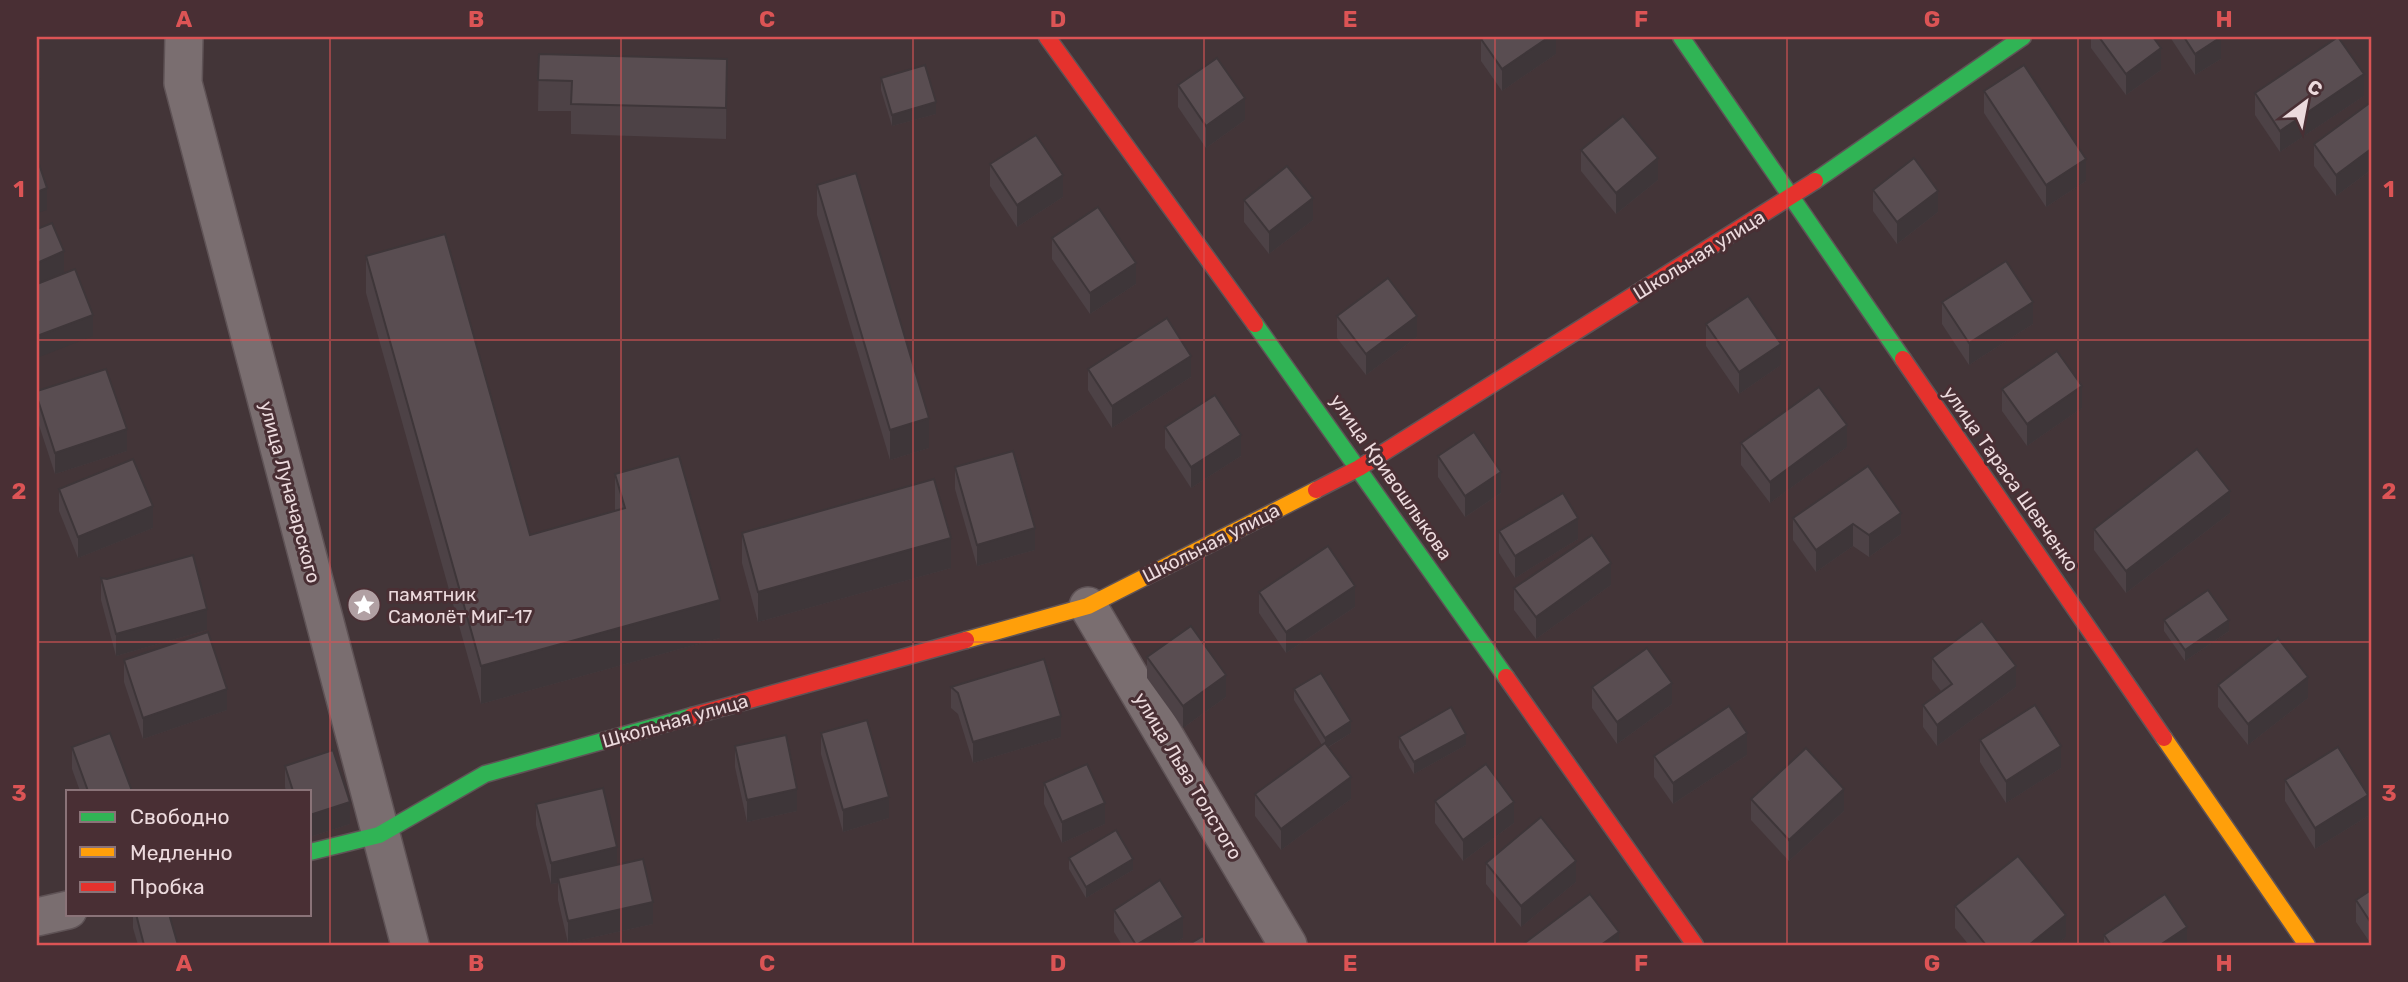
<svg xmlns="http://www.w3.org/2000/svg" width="2408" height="982" font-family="Rubik,sans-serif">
<rect width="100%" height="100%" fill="#433538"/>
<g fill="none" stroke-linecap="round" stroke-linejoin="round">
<defs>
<g id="street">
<polyline points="184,37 183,83 410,945"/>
<polyline points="1088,606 1288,945"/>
<polyline points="37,917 68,910"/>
</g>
<g id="fast">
<polyline points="1681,37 1903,359"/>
<polyline points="1815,181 2023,37"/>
<polyline points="1255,324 1506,677"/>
<polyline points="310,852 379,835 485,774 692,716"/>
</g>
<g id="slow">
<polyline points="966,640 1088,606 1316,490"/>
<polyline points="2164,738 2307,945"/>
</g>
<g id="jam">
<polyline points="1047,37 1255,324"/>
<polyline points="1903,359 2164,738"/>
<polyline points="1316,490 1359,468 1815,181"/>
<polyline points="1506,677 1695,945"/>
<polyline points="692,716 966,640"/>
</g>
</defs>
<use href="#street" stroke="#5f5356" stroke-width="40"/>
<use href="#fast" stroke="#5f5356" stroke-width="19"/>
<use href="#slow" stroke="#5f5356" stroke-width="19"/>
<use href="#jam" stroke="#5f5356" stroke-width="19"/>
<use href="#street" stroke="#7a6e70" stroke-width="37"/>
<use href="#fast" stroke="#30b455" stroke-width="16"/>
<use href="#slow" stroke="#ff9f0a" stroke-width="16"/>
<use href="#jam" stroke="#e5322d" stroke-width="16"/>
</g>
<g fill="#4d4246">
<polygon points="1556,37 1556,54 1502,91 1481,61 1481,39"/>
<polygon points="2091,37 2153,37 2161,70 2126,95 2091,48"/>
<polygon points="2170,37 2221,37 2221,59 2195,75"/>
<polygon points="539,54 727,89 726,139 571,134 571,111 538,111"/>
<polygon points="881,78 936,114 892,126 881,90"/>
<polygon points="1178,85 1245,120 1206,148 1178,107"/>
<polygon points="1984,91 2086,181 2046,207 1984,113"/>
<polygon points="2255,93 2364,96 2280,152 2255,115"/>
<polygon points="2371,102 2371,170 2336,196 2314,166 2314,144"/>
<polygon points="1581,150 1658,180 1616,214 1581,171"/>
<polygon points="990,164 1063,197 1017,227 990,186"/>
<polygon points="817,185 929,448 890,460 817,215"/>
<polygon points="1873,190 1938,212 1897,244 1873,211"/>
<polygon points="1244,200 1313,220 1269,254 1244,222"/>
<polygon points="1052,238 1136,284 1090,314 1052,259"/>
<polygon points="366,256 530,535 615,511 615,474 720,638 481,704 366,293"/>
<polygon points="1942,302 2033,324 1969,365 1942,324"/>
<polygon points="1337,316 1417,337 1366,375 1337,338"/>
<polygon points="1706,324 1781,365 1739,394 1706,346"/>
<polygon points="1088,369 1191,377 1112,428 1088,390"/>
<polygon points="2002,389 2082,408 2027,446 2002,411"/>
<polygon points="37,391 127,451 55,474 37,419"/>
<polygon points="1165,427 1241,456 1191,488 1165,448"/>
<polygon points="1741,443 1847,447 1770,503 1741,465"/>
<polygon points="1438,456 1501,493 1465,517 1438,477"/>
<polygon points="1868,466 1901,534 1869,557 1853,546 1816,572 1793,540 1793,518"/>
<polygon points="955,467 1035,550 977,566 955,489"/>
<polygon points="59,489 153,528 78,558 59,511"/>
<polygon points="2230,513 2126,593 2094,550 2094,529"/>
<polygon points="1499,531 1578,539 1515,578 1499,553"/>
<polygon points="742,533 951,568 758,622 742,563"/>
<polygon points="101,578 207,630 116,656 101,600"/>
<polygon points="1611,585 1536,639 1514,610 1514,588"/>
<polygon points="1259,592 1355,607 1286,653 1259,613"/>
<polygon points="2164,620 2229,631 2185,661 2164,631"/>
<polygon points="1147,657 1226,697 1183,728 1147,678"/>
<polygon points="1932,658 2016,687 1937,746 1923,727 1923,705 1941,691 1932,679"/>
<polygon points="124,660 227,710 143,739 124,682"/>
<polygon points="2218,685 2308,698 2248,745 2218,707"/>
<polygon points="951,687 1061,737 973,763 958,714 951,708"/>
<polygon points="1592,687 1672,704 1617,744 1592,708"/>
<polygon points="1294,689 1351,733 1329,747 1351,799 1281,850 1255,816 1255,794 1322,745 1294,700"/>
<polygon points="821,733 889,818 843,832 821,754"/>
<polygon points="1399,737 1466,745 1414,774 1399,748"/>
<polygon points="1980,740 2061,768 2006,803 1980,762"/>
<polygon points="735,746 797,811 747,822 735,767"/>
<polygon points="72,747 132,791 80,791 72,769"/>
<polygon points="1747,755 1673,804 1654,777 1654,756"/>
<polygon points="285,766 350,824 310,837 310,791 286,791 285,787"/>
<polygon points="2285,780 2368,816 2315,849 2285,801"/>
<polygon points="1044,783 1105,824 1062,843 1044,804"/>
<polygon points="1751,799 1844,811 1789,861 1751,820"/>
<polygon points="1435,801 1514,823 1463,861 1435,823"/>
<polygon points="536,804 617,865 653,924 568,943 558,900 558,883 551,884 536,825"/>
<polygon points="1069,858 1133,870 1086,898 1069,869"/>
<polygon points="1486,863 1576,882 1521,927 1486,884"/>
<polygon points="2371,890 2371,944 2356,922 2356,900"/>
<polygon points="1955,906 2066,937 2055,945 1969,945 1955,928"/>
<polygon points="1114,910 1183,938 1172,945 1122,945 1114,932"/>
<polygon points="133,914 169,914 178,945 138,945 133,928"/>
<polygon points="2104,935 2187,945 2104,945"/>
</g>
<g fill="#3e3639">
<polygon points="1549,37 1556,37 1556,54 1502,91 1502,69"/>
<polygon points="2221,37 2221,59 2195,75 2195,54"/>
<polygon points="2161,48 2161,70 2126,95 2126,74"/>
<polygon points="727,59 727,89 726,139 726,108"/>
<polygon points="2364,74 2364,96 2280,152 2280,131"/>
<polygon points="39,79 39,110 37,153 37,122"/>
<polygon points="1245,98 1245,120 1206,148 1206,126"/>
<polygon points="936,102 936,114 892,126 892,115"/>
<polygon points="2371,149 2371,170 2336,196 2336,175"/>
<polygon points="1658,158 1658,180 1616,214 1616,193"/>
<polygon points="2086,159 2086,181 2046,207 2046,185"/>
<polygon points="1063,175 1063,197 1017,227 1017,205"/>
<polygon points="47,188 47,210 37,213 37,192"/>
<polygon points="1938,191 1938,212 1897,244 1897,222"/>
<polygon points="1313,198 1313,220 1269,254 1269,232"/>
<polygon points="64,251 64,273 37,284 37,263"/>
<polygon points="1136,263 1136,284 1090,314 1090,293"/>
<polygon points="2033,302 2033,324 1969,365 1969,343"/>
<polygon points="93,315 93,336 37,358 37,336"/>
<polygon points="1417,316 1417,337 1366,375 1366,354"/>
<polygon points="1781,344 1781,365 1739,394 1739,372"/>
<polygon points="1191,356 1191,377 1112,428 1112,406"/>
<polygon points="2082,386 2082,408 2027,446 2027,424"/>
<polygon points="929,418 929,448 890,460 890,430"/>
<polygon points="1847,425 1847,447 1770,503 1770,482"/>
<polygon points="127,429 127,451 55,474 55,453"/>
<polygon points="1241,435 1241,456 1191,488 1191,467"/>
<polygon points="1501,472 1501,493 1465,517 1465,496"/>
<polygon points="2230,491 2230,513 2126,593 2126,571"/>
<polygon points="153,506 153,528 78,558 78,537"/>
<polygon points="1901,513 1901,534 1869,557 1869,535"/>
<polygon points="1578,518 1578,539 1515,578 1515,556"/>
<polygon points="1853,524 1853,546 1816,572 1816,550"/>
<polygon points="1035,528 1035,550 977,566 977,545"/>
<polygon points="951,538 951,568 758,622 758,592"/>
<polygon points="1611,563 1611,585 1536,639 1536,617"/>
<polygon points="1355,586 1355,607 1286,653 1286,632"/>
<polygon points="720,600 720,638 481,704 481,666"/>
<polygon points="207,609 207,630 116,656 116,634"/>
<polygon points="2229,620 2229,631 2185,661 2185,650"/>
<polygon points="2016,666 2016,687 1937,746 1937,725"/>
<polygon points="1226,675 1226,697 1183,728 1183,706"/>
<polygon points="2308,677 2308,698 2248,745 2248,724"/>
<polygon points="1672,683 1672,704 1617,744 1617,722"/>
<polygon points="227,689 227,710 143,739 143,718"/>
<polygon points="1061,716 1061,737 973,763 973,742"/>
<polygon points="1351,721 1351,733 1325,749 1325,738"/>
<polygon points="1747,733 1747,755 1673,804 1673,783"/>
<polygon points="1466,734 1466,745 1414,774 1414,762"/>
<polygon points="2061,746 2061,768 2006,803 2006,781"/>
<polygon points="1351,777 1351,799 1281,850 1281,829"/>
<polygon points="797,789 797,811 747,822 747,800"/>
<polygon points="1844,789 1844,811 1789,861 1789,840"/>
<polygon points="2368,795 2368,816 2315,849 2315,828"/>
<polygon points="889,797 889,818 843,832 843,810"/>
<polygon points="350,802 350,824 310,837 310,815"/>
<polygon points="1514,802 1514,823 1463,861 1463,840"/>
<polygon points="1105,803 1105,824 1062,843 1062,822"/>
<polygon points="617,847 617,868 558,878 558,883 551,884 551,863"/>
<polygon points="1133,859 1133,870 1086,898 1086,887"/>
<polygon points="1576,861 1576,882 1521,927 1521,906"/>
<polygon points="653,902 653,924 568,943 568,921"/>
<polygon points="2066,915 2066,937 2055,945 2029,945"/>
<polygon points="1183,917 1183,938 1172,945 1137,945"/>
<polygon points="2187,927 2187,945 2160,945"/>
<polygon points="1619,932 1619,945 1601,945"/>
</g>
<g fill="#594d51" stroke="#3e3639" stroke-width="2">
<polygon points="1485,37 1549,37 1502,69 1481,39"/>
<polygon points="2099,37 2153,37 2161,48 2126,74"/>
<polygon points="2184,37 2221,37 2195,54"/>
<polygon points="2338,37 2364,74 2280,131 2255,93"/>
<polygon points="539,54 727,59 726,108 571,104 572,81 538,80"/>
<polygon points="1217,58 1245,98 1206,126 1178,85"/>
<polygon points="925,65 936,102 892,115 881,78"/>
<polygon points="2024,65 2086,159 2046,185 1984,91"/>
<polygon points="37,79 39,79 37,122"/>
<polygon points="2371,102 2371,149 2336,175 2314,144"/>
<polygon points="1623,116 1658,158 1616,193 1581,150"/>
<polygon points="1036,135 1063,175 1017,205 990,164"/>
<polygon points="37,158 47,188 37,192"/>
<polygon points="1914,158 1938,191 1897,222 1873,190"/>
<polygon points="1287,166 1313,198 1269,232 1244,200"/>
<polygon points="856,173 929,418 890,430 817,185"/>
<polygon points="1098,207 1136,263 1090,293 1052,238"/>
<polygon points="52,223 64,251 37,263 37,229"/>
<polygon points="445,234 530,535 625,508 615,474 679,456 720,600 481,666 366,256"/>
<polygon points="2006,261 2033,302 1969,343 1942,302"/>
<polygon points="75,269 93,315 37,336 37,284"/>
<polygon points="1388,278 1417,316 1366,354 1337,316"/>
<polygon points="1748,296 1781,344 1739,372 1706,324"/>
<polygon points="1167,318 1191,356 1112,406 1088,369"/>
<polygon points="2057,351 2082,386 2027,424 2002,389"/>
<polygon points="106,369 127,429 55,453 37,397 37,391"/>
<polygon points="1819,387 1847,425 1770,482 1741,443"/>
<polygon points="1215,395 1241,435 1191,467 1165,427"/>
<polygon points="1474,432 1501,472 1465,496 1438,456"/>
<polygon points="2197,449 2230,491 2126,571 2094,529"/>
<polygon points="1013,451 1035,528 977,545 955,467"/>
<polygon points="133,459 153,506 78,537 59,489"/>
<polygon points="1868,466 1901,513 1869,535 1853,524 1816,550 1793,518"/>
<polygon points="934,479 951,538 758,592 742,533"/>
<polygon points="1563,493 1578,518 1515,556 1499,531"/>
<polygon points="1592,535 1611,563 1536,617 1514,588"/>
<polygon points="1328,546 1355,586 1286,632 1259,592"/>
<polygon points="193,555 207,609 116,634 101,578 107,579"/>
<polygon points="2208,590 2229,620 2185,650 2164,620"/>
<polygon points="1982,621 2016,666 1937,725 1923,705 1952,684 1932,658"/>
<polygon points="1191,626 1226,675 1183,706 1147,657"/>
<polygon points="208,632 227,689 143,718 124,660"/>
<polygon points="2278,638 2308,677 2248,724 2218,685"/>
<polygon points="1647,648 1672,683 1617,722 1592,687"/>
<polygon points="1044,659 1061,716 973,742 958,693 951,687"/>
<polygon points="1321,673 1351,721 1325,738 1294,689"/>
<polygon points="2035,705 2061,746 2006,781 1980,740"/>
<polygon points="1729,706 1747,733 1673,783 1654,756"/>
<polygon points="1451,707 1466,734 1414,762 1399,737"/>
<polygon points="867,720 889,797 843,810 821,733"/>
<polygon points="110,733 132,791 88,791 72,747"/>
<polygon points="786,735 797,789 747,800 735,746"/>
<polygon points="1325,743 1351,777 1281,829 1255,794"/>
<polygon points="2338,747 2368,795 2315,828 2285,780"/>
<polygon points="1806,748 1844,789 1789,840 1751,799"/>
<polygon points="333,750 350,802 310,815 310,791 293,791 285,766"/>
<polygon points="1087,764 1105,803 1062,822 1044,783"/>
<polygon points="1486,764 1514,802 1463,840 1435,801"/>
<polygon points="603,788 617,847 551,863 536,804"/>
<polygon points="1541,817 1576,861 1521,906 1486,863"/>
<polygon points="1116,830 1133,859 1086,887 1069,858"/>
<polygon points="2018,856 2066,915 2029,945 1986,945 1955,906"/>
<polygon points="643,859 653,902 568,921 558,878"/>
<polygon points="1160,880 1183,917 1136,945 1114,910"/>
<polygon points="2371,890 2371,923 2356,900"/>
<polygon points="1590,894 1619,932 1601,945 1522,945"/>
<polygon points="2165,894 2187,927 2160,945 2111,945 2104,935"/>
<polygon points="136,914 169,914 178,945 144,945"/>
<polygon points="1203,936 1208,945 1188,945"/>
</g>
<path fill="none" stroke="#dc5455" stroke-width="2" stroke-opacity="0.55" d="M330 37V945M621 37V945M913 37V945M1204 37V945M1495 37V945M1787 37V945M2078 37V945M37 340H2371M37 642H2371"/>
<defs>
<symbol id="sight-disc" viewBox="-11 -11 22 22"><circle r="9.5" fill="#b1a0a3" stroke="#492f34"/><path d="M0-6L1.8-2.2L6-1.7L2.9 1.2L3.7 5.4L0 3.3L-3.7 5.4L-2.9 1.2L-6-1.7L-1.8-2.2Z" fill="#fff"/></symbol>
</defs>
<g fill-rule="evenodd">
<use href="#sight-disc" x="345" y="586" width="38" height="38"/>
</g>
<g text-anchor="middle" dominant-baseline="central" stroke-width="6" stroke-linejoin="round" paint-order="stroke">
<g font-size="19" fill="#ecdadd" stroke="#492f34">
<text transform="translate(1699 255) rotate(-32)">Школьная улица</text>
<text transform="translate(1391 477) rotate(55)">улица Кривошлыкова</text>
<text transform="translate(2011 479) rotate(55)">улица Тараса Шевченко</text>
<text transform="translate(290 492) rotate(75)">улица Луначарского</text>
<text transform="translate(1211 543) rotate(-27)">Школьная улица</text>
<text transform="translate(675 721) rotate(-16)">Школьная улица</text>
<text transform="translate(1188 776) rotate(59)">улица Льва Толстого</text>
</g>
<g font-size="19" fill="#ecdadd" stroke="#492f34" text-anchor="start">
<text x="388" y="594">памятник<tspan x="388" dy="22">Самолёт МиГ-17</tspan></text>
</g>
</g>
<rect width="2408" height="982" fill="none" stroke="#492f34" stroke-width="77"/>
<rect x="66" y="790" width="245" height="126" fill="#492f34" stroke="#8a7378" stroke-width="2"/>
<rect x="80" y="812" width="35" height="10" fill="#30b455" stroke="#8a7378" stroke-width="2"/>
<text x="130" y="824" font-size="21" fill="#ecdadd">Свободно</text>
<rect x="80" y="847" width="35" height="10" fill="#ff9f0a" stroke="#8a7378" stroke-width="2"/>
<text x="130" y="860" font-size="21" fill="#ecdadd">Медленно</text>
<rect x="80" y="882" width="35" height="10" fill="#e5322d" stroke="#8a7378" stroke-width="2"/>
<text x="130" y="894" font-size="21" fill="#ecdadd">Пробка</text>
<g transform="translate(2306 102) rotate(32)" stroke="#492f34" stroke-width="5" paint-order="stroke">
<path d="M0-5L12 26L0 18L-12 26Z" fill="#ecdadd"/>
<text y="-10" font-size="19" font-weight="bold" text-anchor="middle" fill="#ecdadd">С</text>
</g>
<rect x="38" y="38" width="2332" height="906" fill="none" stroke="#dc5455" stroke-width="2.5"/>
<g font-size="23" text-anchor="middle" font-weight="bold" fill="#dc5455">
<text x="184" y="27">A</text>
<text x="476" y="27">B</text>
<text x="767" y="27">C</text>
<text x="1058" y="27">D</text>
<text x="1350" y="27">E</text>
<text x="1641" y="27">F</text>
<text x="1932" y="27">G</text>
<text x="2224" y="27">H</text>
<text x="19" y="197">1</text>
<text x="2389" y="197">1</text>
<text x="19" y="499">2</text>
<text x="2389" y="499">2</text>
<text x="19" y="801">3</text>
<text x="2389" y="801">3</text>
<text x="184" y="971">A</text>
<text x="476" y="971">B</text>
<text x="767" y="971">C</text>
<text x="1058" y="971">D</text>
<text x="1350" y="971">E</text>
<text x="1641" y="971">F</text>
<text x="1932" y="971">G</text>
<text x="2224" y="971">H</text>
</g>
</svg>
